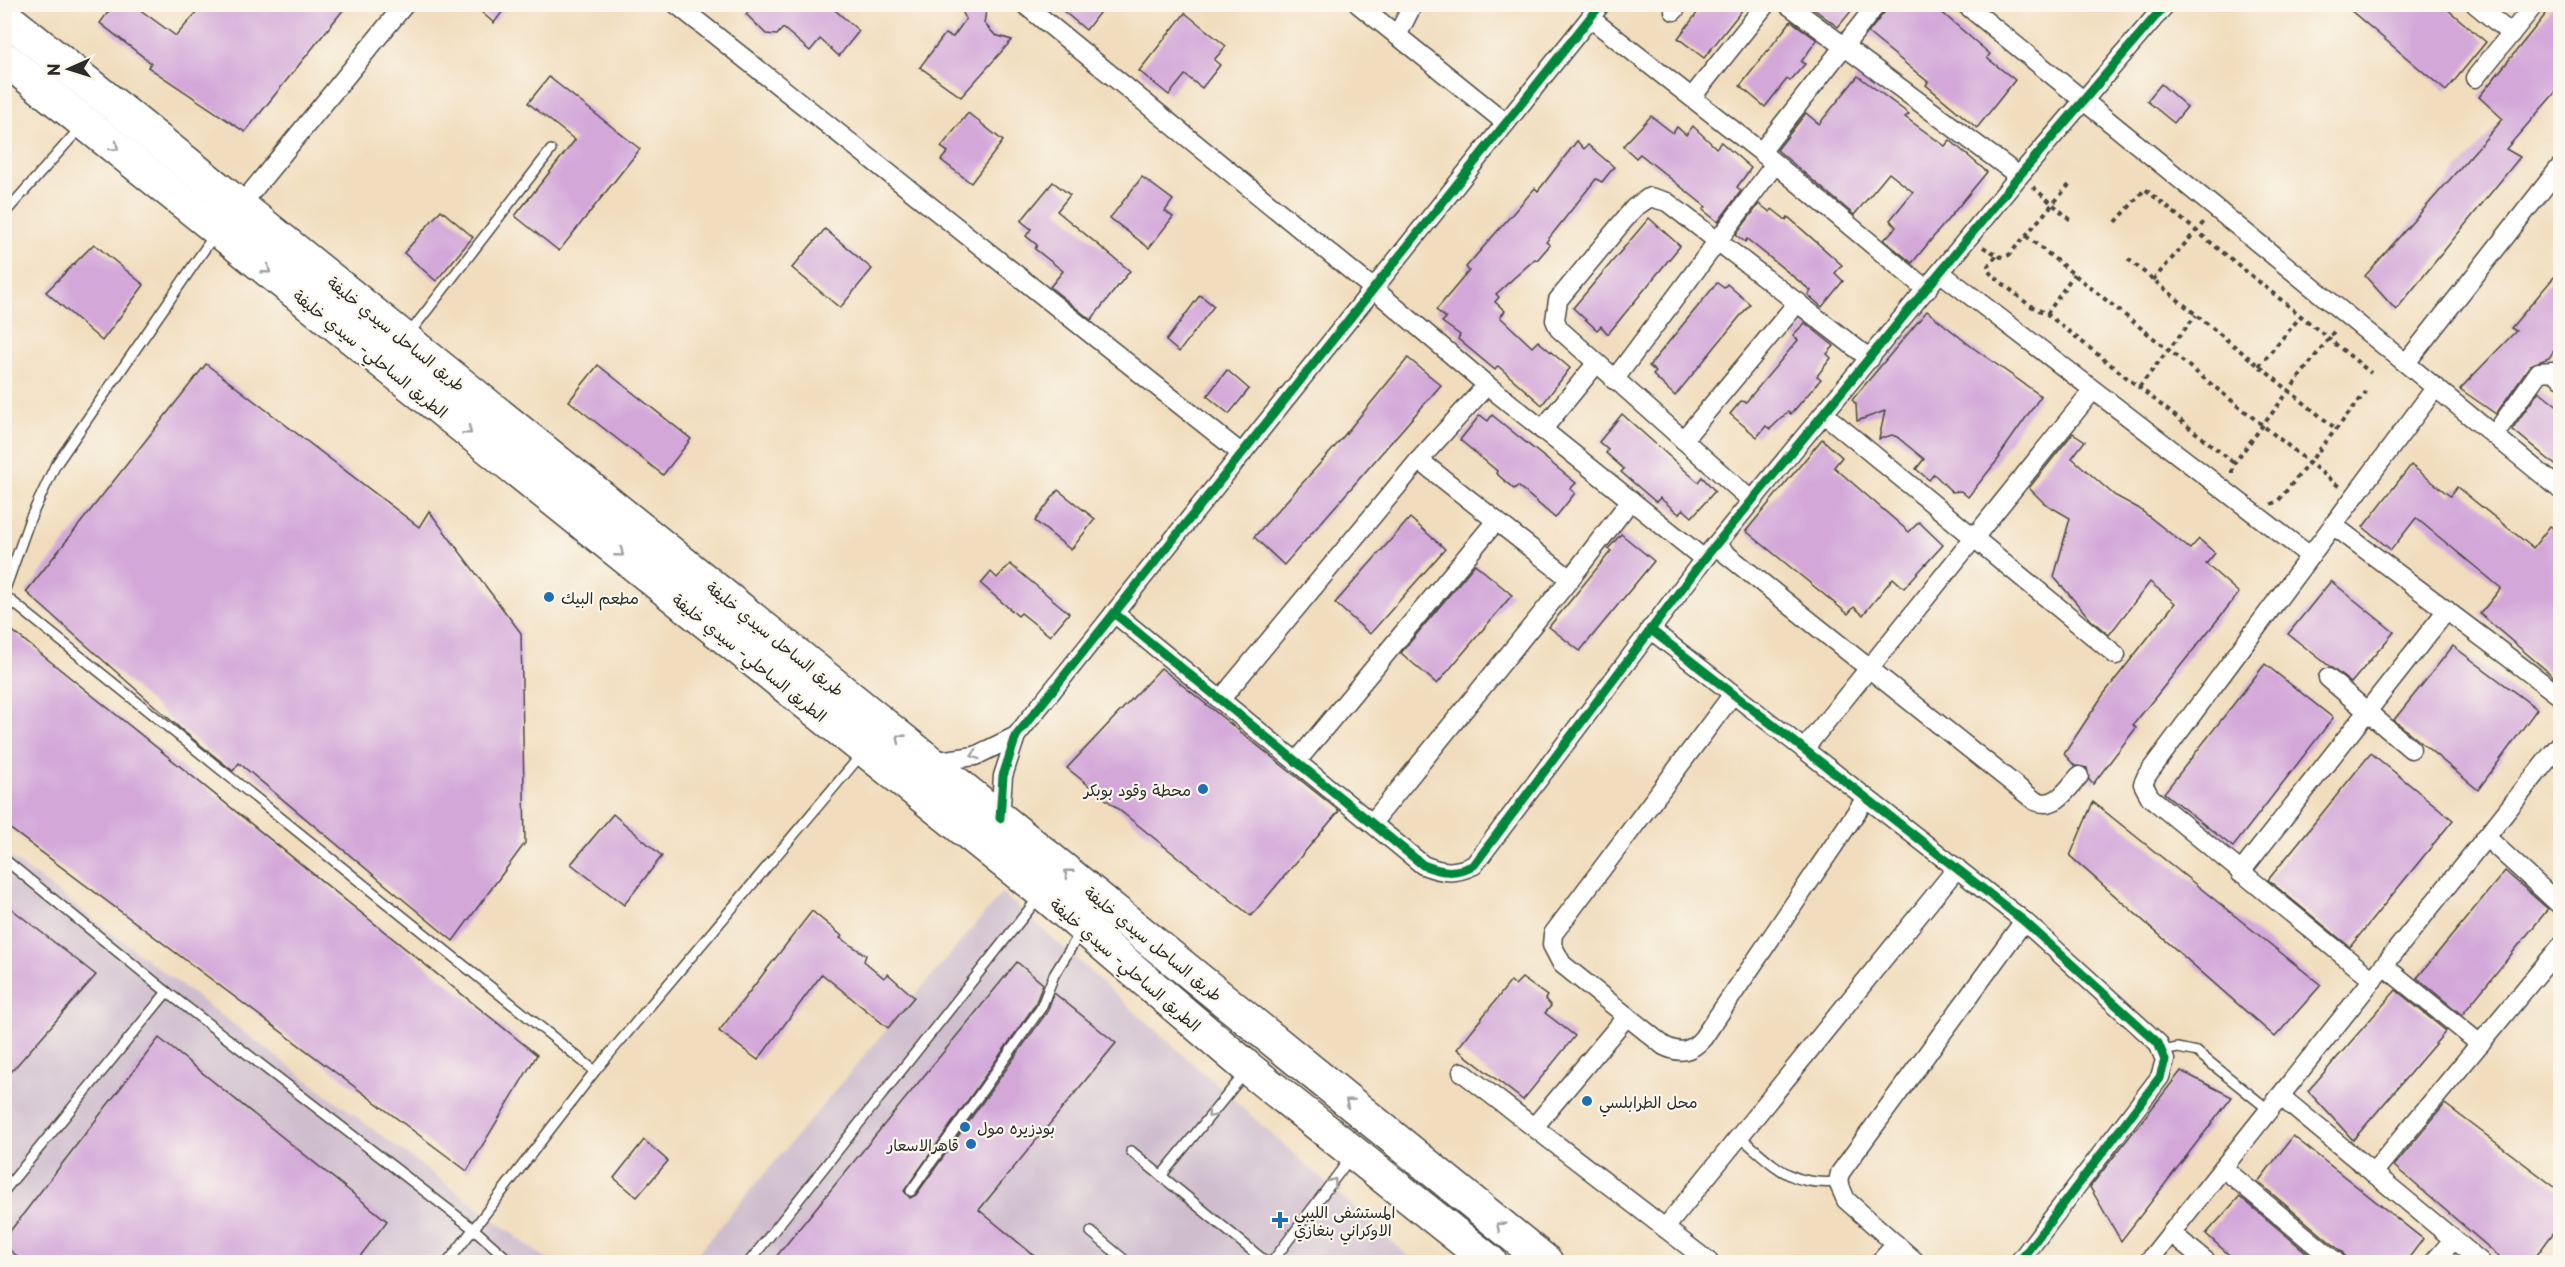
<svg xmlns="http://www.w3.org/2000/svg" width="2565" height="1267" font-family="'Playpen Sans','Playpen Sans Arabic',sans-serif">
<rect width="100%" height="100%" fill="#fbf7ec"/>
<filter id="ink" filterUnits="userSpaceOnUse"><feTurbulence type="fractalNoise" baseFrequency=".0167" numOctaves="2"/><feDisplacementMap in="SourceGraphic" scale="12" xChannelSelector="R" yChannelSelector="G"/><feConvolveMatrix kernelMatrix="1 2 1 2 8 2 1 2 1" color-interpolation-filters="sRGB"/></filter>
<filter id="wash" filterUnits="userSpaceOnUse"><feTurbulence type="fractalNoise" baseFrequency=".008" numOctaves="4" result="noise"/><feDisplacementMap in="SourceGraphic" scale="24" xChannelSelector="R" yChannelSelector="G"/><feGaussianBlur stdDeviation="1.35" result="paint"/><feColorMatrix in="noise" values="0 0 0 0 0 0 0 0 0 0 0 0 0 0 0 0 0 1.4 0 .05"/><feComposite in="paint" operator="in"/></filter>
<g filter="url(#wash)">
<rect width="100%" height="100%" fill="#f1ddbd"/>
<g fill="#cfbdce">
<polygon points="5,853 550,1262 5,1262"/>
<polygon points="1002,893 1415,1262 690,1262"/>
</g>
<g id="blocks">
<g fill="#d3a8d9">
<polygon points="114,4 132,4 176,36 204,4 348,4 245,132 148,67 151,63 100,23"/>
<polygon points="472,4 508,4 494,23"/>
<polygon points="756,4 828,4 859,31 839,56 820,39 810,51 783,28 777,35 766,34 746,14"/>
<polygon points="968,4 979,4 986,11 984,23 995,35 1012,40 961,97 920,67 945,34 953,37 966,19 962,11"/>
<polygon points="1055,4 1106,4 1086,30"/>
<polygon points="1704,4 1747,4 1704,58 1678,38"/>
<polygon points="1807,4 1857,4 1838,27"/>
<polygon points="1891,4 1932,4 1990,54 1987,58 2015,80 1977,128 1926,85 1928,82 1868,33"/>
<polygon points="2343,4 2441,4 2486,42 2446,91"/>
<polygon points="2554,4 2560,4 2560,87 2506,149 2520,157 2396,310 2365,276 2503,119 2479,97"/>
<polygon points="1185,13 1226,46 1214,60 1220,65 1202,88 1185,75 1169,95 1139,71"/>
<polygon points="1791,21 1817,40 1801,62 1805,64 1790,81 1787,79 1765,107 1740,86"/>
<polygon points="1858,76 1909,114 1905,117 1945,146 1950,140 1987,172 1912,263 1884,240 1896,227 1890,220 1913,192 1889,173 1854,215 1777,150 1806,113 1819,124"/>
<polygon points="549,77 640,149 559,251 515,216 575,140 528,103"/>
<polygon points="2161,84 2187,107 2174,123 2147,101"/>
<polygon points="968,113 1003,141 971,183 941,160 948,152 941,147"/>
<polygon points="1651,116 1673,133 1677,127 1686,135 1693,126 1716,148 1721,142 1751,168 1737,187 1741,191 1718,222 1703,210 1706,207 1640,154 1636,158 1623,146"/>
<polygon points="1577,141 1584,149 1588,145 1614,167 1602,182 1596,179 1546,242 1550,245 1537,260 1535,259 1496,294 1499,297 1495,302 1505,311 1500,317 1532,347 1538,341 1570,368 1542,405 1498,366 1495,370 1458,339 1460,335 1442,322 1446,318 1436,310 1469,271 1466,267 1535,188 1538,191"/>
<polygon points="1142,177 1173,200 1165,211 1173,217 1149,248 1110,218"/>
<polygon points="1053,182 1070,195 1057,211 1130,271 1091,320 1050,287 1063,271 1035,249 1037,245 1026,236 1031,229 1021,221"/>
<polygon points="1759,204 1770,212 1772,209 1786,220 1788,217 1842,265 1835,273 1843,281 1822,307 1808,295 1811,291 1747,239 1745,242 1736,235"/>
<polygon points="441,210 473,237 436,281 404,253"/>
<polygon points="1649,218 1680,246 1608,334 1601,326 1597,330 1573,308"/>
<polygon points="825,229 872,269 840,308 792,268"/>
<polygon points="94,244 144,285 102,341 46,292"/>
<polygon points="2560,270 2560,342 2549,358 2530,365 2496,414 2460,389 2516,331 2511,328"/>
<polygon points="1717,283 1724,288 1727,284 1750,304 1675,396 1653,375 1656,372 1649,366"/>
<polygon points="1200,295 1214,306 1179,352 1166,341"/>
<polygon points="1927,311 1972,347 2041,396 1999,456 2000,457 1968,497 1961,491 1952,492 1934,474 1929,480 1916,469 1924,459 1897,437 1892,435 1879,439 1885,411 1857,421 1856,404 1852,400"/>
<polygon points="1805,323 1834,346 1827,354 1831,358 1817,376 1821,379 1791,414 1788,412 1770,429 1766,426 1757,437 1730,414 1741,401 1746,402 1798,340 1793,335"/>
<polygon points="1408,358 1441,385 1284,565 1254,537 1333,449"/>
<polygon points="206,364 419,527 429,511 521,633 525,843 453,941 239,763 233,771 183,731 26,592"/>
<polygon points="598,365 691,439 663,475 569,401"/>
<polygon points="1227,370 1249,389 1229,414 1207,396"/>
<polygon points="2539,391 2560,408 2560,469 2512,429"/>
<polygon points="1622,414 1698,482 1702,477 1715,491 1692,517 1683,509 1679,514 1660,498 1656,502 1621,472 1624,469 1606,453 1608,450 1599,442"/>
<polygon points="1480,415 1488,421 1492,415 1576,483 1570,489 1575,493 1555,518 1518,486 1514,489 1496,473 1497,471 1460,440"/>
<polygon points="2073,433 2085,441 2072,458 2114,495 2138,508 2190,549 2199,539 2215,553 2206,564 2239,593 2133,725 2136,728 2093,784 2089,780 2087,768 2075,766 2064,754 2103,695 2175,603 2150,582 2109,635 2091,620 2054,577 2070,518 2044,503 2029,488"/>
<polygon points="1822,439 1842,457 1834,467 1909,532 1919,522 1943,545 1904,588 1893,578 1863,615 1854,607 1848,614 1746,531"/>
<polygon points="2411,465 2450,496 2457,487 2533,548 2550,526 2560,533 2560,682 2480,614 2501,588 2416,518 2391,550 2363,527"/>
<polygon points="1058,490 1095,519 1071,550 1035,521"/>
<polygon points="1410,518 1445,549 1370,634 1335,603"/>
<polygon points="1621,534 1654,561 1580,651 1549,627 1611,551 1608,549"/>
<polygon points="1010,564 1069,613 1050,636 1021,613 1018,616 981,584 991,572 997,578"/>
<polygon points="1475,564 1512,595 1437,684 1401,653"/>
<polygon points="2331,581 2394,632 2351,683 2288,634"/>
<polygon points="4,624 537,1055 467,1171 4,824"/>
<polygon points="2453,646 2537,709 2478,790 2394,720"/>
<polygon points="2265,664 2333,718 2233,847 2164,793"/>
<polygon points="1161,668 1339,811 1251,916 1067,768"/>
<polygon points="2371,753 2453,820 2350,947 2268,880"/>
<polygon points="2093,802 2321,985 2275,1037 2070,856"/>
<polygon points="613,814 662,856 624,905 571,864"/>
<polygon points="2505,871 2548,909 2462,1015 2417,978"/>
<polygon points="4,903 96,975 4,1080"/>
<polygon points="812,911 842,936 840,938 866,955 864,961 884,978 888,974 914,997 888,1028 822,974 758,1060 719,1031"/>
<polygon points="1017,962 1043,984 1035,1005 904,1191 910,1198 916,1195 1047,1012 1054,993 1116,1043 979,1210 1043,1263 771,1263"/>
<polygon points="1522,978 1547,996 1545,999 1551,1006 1545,1013 1575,1036 1523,1100 1457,1049 1511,981 1515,985"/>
<polygon points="2396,990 2446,1031 2353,1140 2308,1091"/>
<polygon points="159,1038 387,1221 355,1263 25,1263 4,1245 4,1239"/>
<polygon points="2181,1071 2232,1097 2121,1241 2090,1187"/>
<polygon points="2445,1104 2560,1191 2560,1224 2531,1263 2507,1263 2394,1166"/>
<polygon points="2293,1136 2423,1239 2405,1263 2347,1263 2343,1253 2258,1182"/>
<polygon points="644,1140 668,1161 637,1197 614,1178"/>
<polygon points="2239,1197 2244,1200 2319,1263 2238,1263 2206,1234"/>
</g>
</g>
</g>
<g filter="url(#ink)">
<use href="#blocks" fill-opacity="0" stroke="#494641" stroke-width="1.5"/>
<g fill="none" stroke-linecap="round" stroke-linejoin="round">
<defs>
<g id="lane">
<polyline points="4,214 81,127"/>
<polyline points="408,335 551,150"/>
<polyline points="4,592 30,519 55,466 215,234"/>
<polyline points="4,595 595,1071"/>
<polyline points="4,859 167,992 475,1230 511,1262"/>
<polyline points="2162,1051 2178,1048 2197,1052 2269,1110"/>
<path d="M1739 1136C1776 1166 1788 1186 1838 1182"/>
<polyline points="1131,1151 1266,1262"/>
<polyline points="1161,1176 1245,1073"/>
<polyline points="4,1191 167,992"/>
<polyline points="911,1191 1041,1008 1054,975 1080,933"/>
<polyline points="1091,1232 1127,1262"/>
<polyline points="448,1262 595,1071 861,755"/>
<polyline points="749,1262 1039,897"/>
<polyline points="1272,1262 1351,1157"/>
</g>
<g id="street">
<polyline points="676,4 1242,454"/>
<polyline points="1024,4 1375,290 1487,385 1704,559"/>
<polyline points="1358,4 1506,123"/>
<polyline points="1787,4 2019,176"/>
<polyline points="1965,4 2560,489"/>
<polyline points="2475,4 2511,34"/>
<polyline points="1674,11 1679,4"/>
<polyline points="1590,18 1761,152 1927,290"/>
<polyline points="1397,36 1413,4"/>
<polyline points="2475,78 2535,4"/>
<polyline points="1692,97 1766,4"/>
<polyline points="1761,152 1877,4"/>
<polyline points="240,206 405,4"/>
<polyline points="1941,273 2310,556"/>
<polyline points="2406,363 2560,167"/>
<polyline points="1614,380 1775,164"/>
<polyline points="1824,414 2116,655"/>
<polyline points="1542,430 1596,364"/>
<polyline points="2494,435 2539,372 2553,371 2560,377"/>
<polyline points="1683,440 1798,302"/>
<polyline points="1419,460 1570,579"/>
<polyline points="1752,501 1559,329 1555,320 1558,300 1634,208 1650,197 1667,202 1870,359"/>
<polyline points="2333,525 2560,696"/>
<path d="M1716 546 2035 801C2056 809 2067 790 2079 776"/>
<path d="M1114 613 1423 865C1443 873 1455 874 1474 865L1704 559 2019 176 2166 4"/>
<polyline points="1650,629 2024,921 2158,1043 2165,1060 2160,1077 2019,1262"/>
<polyline points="2328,678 2411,749"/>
<path d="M1733 694 1553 934 1552 945 1562 964 1664 1046C1680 1054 1691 1052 1703 1038L1866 798"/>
<polyline points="1220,700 1419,460 1487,385"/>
<polyline points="1804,749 2093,390"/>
<polyline points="1297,761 1496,521"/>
<polyline points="930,762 975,756 1016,736"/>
<polyline points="1000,818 1003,776 1016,736 1601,4"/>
<polyline points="1372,823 1570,579 1631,500"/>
<polyline points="2486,837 2560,905"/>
<polyline points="2240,873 2447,610"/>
<polyline points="2384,966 2480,1044"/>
<polyline points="2373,980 2150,797 2143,784 2147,775 2436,387"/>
<polyline points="1462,1072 1709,1262"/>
<polyline points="2280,1096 2481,1262"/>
<polyline points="1534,1127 1627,1016"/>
<polyline points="2223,1168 2336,1262"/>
<polyline points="2373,1173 2560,947"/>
<polyline points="1665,1228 1957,868"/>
<polyline points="2171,1233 2207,1262"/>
<polyline points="1880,1262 1896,1244"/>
<polyline points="1916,1262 1846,1200 1838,1182 1840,1173 2024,921"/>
<polyline points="2148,1262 2560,744"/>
<polyline points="2434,1262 2453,1240"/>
</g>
<g id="highway">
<polyline points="4,16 1064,870 1546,1262"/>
<polyline points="4,58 1043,893 1249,1069 1490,1262"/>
</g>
</defs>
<use href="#lane" stroke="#494641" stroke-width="12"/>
<use href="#street" stroke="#494641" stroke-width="21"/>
<use href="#highway" stroke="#494641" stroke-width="36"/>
<g stroke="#494641" stroke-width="4" stroke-dasharray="4.5 4.5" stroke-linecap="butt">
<polyline points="2033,187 2073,222"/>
<polyline points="2116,222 2145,189 2371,373"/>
<polyline points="2026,236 2341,488"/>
<polyline points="1983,247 2001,257 2009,255 2069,185"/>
<polyline points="1996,256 1988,266 1990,273 2029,305 2047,314 2234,463"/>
<polyline points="2128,259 2336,429"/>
<polyline points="2153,280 2204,222"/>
<polyline points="2047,314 2074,274"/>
<polyline points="2259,366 2301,316"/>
<polyline points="2139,387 2196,315"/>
<polyline points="2232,473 2232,466 2335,330"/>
<polyline points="2271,504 2278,501 2366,392"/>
</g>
<use href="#lane" stroke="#fff" stroke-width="9"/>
<use href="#street" stroke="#fff" stroke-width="18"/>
<use href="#highway" stroke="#fff" stroke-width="33"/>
<defs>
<g id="cycleway">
<path d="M1114 613 1423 865C1443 873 1455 874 1474 865L1704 559 2019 176 2166 4"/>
<polyline points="1650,629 2024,921 2158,1043 2165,1060 2160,1077 2019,1262"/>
<polyline points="1000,818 1003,776 1016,736 1601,4"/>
</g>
</defs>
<use href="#cycleway" stroke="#fbf7ec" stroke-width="13"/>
<use href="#cycleway" stroke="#00873e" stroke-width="9"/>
</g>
<defs><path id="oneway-chevron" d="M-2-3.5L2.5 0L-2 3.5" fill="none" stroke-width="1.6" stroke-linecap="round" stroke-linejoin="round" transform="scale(1.5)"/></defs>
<g stroke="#a0a0a0">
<use href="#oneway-chevron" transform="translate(115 147) rotate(39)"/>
<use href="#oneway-chevron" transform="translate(267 270) rotate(39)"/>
<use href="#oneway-chevron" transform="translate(468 431) rotate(39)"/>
<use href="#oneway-chevron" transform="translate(620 553) rotate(39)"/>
<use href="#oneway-chevron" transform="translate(900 738) rotate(-141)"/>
<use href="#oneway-chevron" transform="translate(975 755) rotate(163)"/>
<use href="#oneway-chevron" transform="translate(1068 873) rotate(-141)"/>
<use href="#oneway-chevron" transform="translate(1349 1102) rotate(-141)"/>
<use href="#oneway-chevron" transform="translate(1211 1114) rotate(130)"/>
<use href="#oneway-chevron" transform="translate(1333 1182) rotate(-54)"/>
<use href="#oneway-chevron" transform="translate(1500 1226) rotate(-141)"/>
</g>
</g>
<g fill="#1f6fb2" stroke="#fbf7ec" stroke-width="2">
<circle cx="549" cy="597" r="6"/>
<circle cx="1203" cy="789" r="6"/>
<circle cx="1587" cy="1101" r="6"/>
<circle cx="965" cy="1127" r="6"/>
<circle cx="971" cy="1144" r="6"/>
<path d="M1277 1211h6v6h6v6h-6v6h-6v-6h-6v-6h6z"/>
</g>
<g text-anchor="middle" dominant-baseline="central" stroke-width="4.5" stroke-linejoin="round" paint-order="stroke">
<g font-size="16" fill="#2b2b2b" stroke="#fbf7ec">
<text transform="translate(397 333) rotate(39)">طريق الساحل سيدي خليفة</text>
<text transform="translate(371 353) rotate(39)">الطريق الساحلي- سيدي خليفة</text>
<text transform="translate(776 638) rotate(39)">طريق الساحل سيدي خليفة</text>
<text transform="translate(750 657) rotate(39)">الطريق الساحلي- سيدي خليفة</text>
<text transform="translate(1154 943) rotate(39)">طريق الساحل سيدي خليفة</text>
<text transform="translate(1126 964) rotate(41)">الطريق الساحلي- سيدي خليفة</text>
</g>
<g font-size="16" fill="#2b2b2b" stroke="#fbf7ec" text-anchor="start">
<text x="561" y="597">مطعم البيك</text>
<text x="1191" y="789" text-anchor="end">محطة وقود بوبكر</text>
<text x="1599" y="1101">محل الطرابلسي</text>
<text x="977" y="1127">بودزيره مول</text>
<text x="959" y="1144" text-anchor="end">قاهرالاسعار</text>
<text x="1294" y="1211">المستشفى الليبي<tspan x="1294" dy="18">الاوكراني بنغازي</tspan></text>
</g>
</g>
<rect width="2565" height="1267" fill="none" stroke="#fbf7ec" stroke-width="24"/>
<g transform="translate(69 69) rotate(267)" stroke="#fbf7ec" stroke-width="4.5" paint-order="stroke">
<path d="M0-4.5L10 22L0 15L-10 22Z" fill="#2b2b2b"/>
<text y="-9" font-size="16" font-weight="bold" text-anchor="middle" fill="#2b2b2b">N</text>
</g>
</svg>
